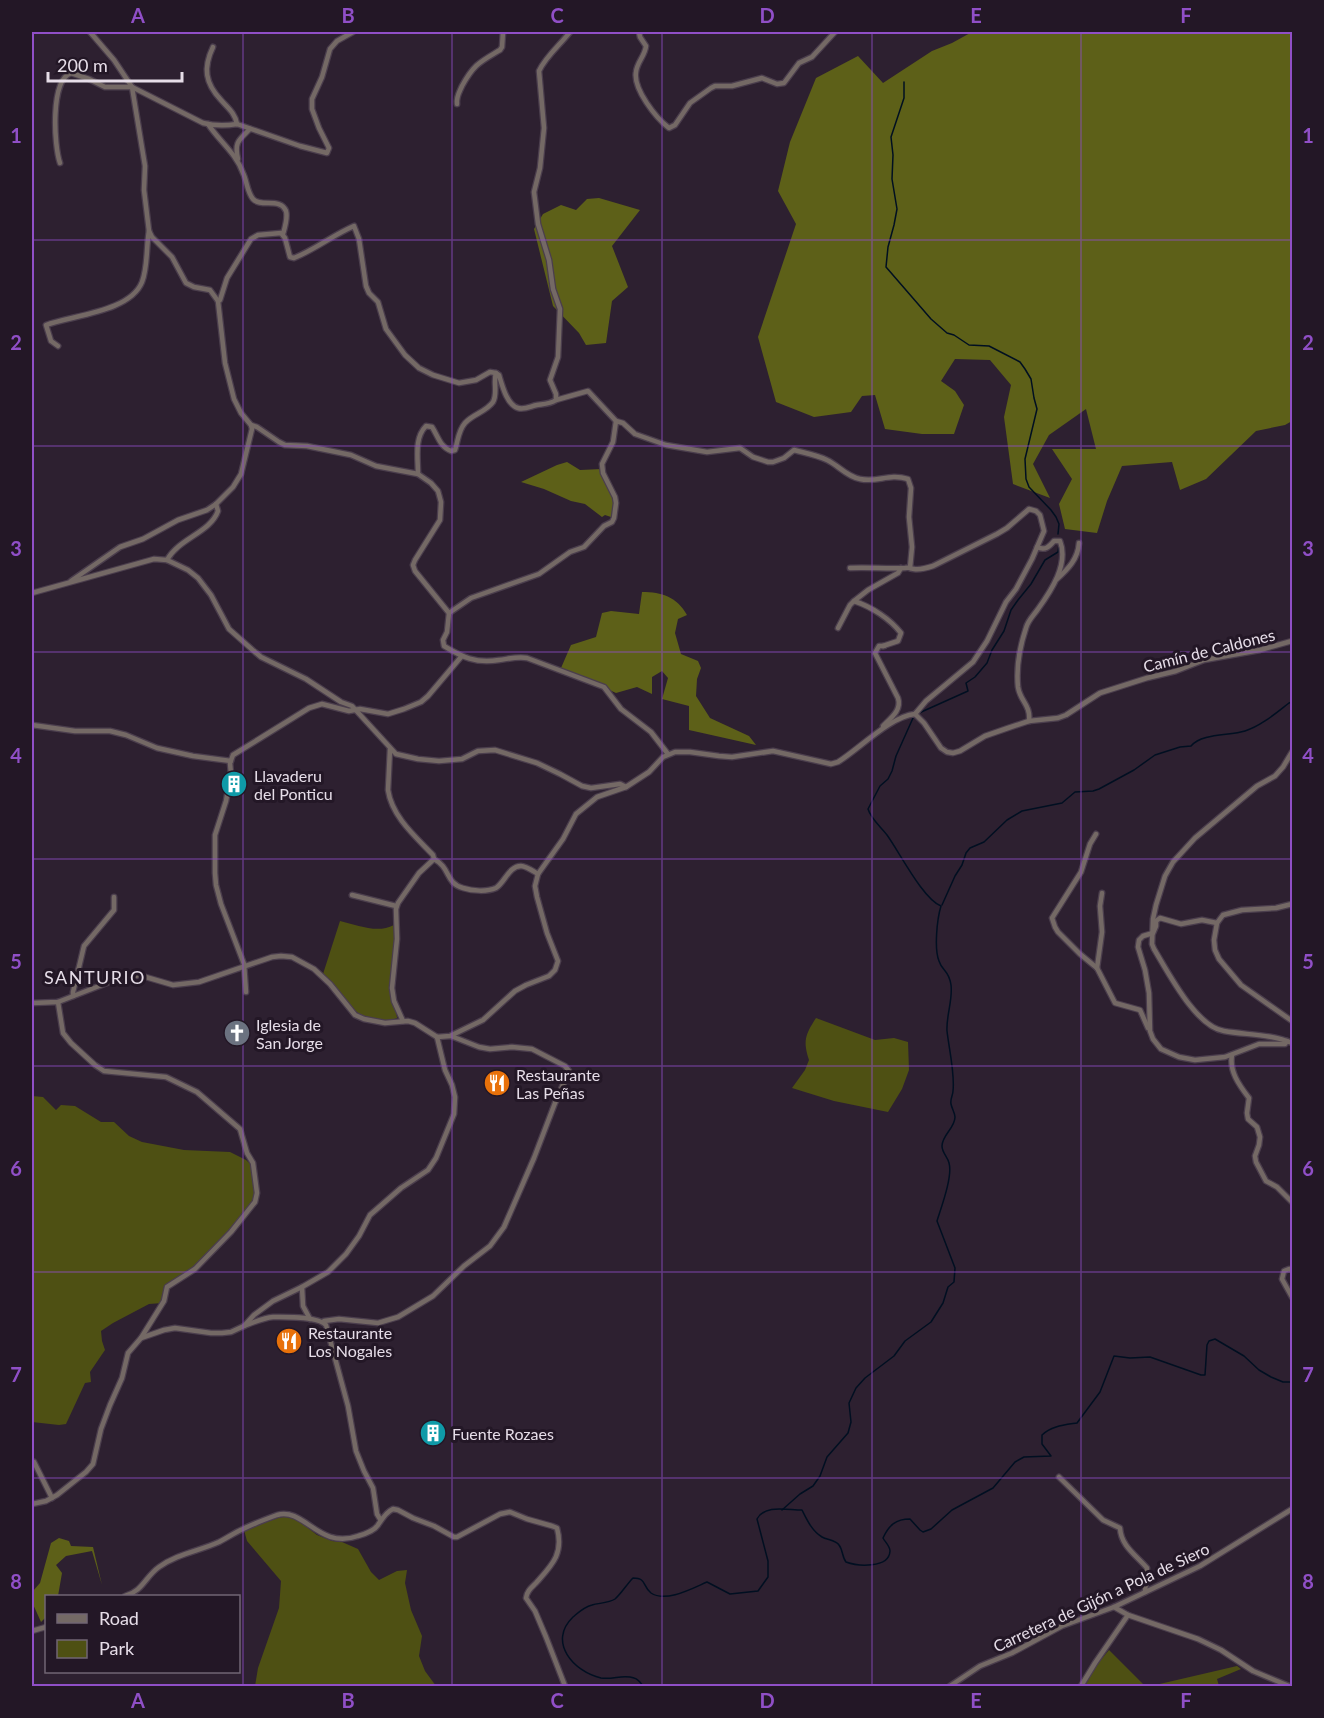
<svg xmlns="http://www.w3.org/2000/svg" width="1324" height="1718" font-family="Lato,sans-serif">
<rect width="100%" height="100%" fill="#2d2030"/>
<g fill="#4e5013">
<path d="M340 921C358 925 377 934 394 925 396 947 390 969 390 991 390 1001 397 1009 397 1018 391 1021 385 1020 378 1020 350 1017 341 992 323 974Z"/>
<path d="M816 1018 875 1040 894 1038 908 1042 909 1070 902 1089 888 1112 834 1101 792 1088 805 1070 809 1060C803 1041 805 1035 816 1018Z"/>
<polygon points="32,1096 43,1097 56,1110 61,1105 75,1106 101,1122 114,1122 129,1136 142,1142 184,1150 230,1152 246,1160 255,1168 257,1193 255,1202 195,1269 167,1287 164,1286 162,1303 149,1304 113,1323 101,1331 102,1341 105,1350 90,1372 91,1382 85,1383 66,1424 59,1425 32,1422"/>
<polygon points="288,1516 299,1521 317,1535 332,1541 342,1542 358,1549 371,1572 379,1580 397,1571 407,1570 405,1583 411,1610 422,1636 419,1656 425,1671 436,1686 255,1686 258,1668 279,1608 281,1581 247,1541 244,1530 278,1518"/>
<polygon points="1109,1650 1145,1686 1085,1686 1095,1667"/>
<polygon points="1237,1666 1241,1669 1217,1679 1219,1686 1151,1686"/>
</g>
<g fill="#5d6018">
<polygon points="972,32 1292,32 1292,421 1285,425 1256,431 1206,479 1180,490 1172,462 1122,466 1107,501 1097,533 1065,529 1059,504 1072,479 1052,449 1096,449 1086,409 1049,435 1033,464 1050,498 1013,484 1004,417 1011,385 990,360 955,359 941,381 955,391 964,405 954,434 922,434 885,429 875,395 862,396 851,412 814,417 776,402 758,337 796,224 778,191 790,142 816,78 858,56 883,83 932,51 952,43"/>
<polygon points="599,198 640,210 612,246 628,287 612,301 606,343 586,345 579,333 553,306 534,229 543,214 561,205 576,210 587,199"/>
<polygon points="567,462 580,470 602,469 615,497 614,518 605,515 602,517 585,504 571,501 544,489 521,482 557,465"/>
<path d="M642 592C662 592 677 597 687 615L678 619 675 633 681 654 698 661 701 668 697 679 696 696 710 718 749 736 756 745 689 730V706L662 699 668 678 662 671 652 677V694L637 687 616 693 561 668 571 645 596 637 602 613 611 611 639 614Z"/>
<polygon points="59,1538 69,1541 71,1546 93,1547 102,1585 92,1551 66,1556 56,1565 62,1573 58,1596 46,1596 46,1617 41,1622 32,1602 33,1591 40,1583 51,1543"/>
</g>
<g fill="none" stroke-linecap="round" stroke-linejoin="round">
<g stroke="#000f21" stroke-width="1.5">
<polyline points="904,82 904,98 891,137 893,155 892,179 897,209 894,225 888,247 886,267 931,319 947,333 954,335 969,345 989,346 1020,362 1025,369 1031,379 1034,398 1037,409 1025,459 1026,479 1029,487 1051,510 1056,517 1059,524 1058,534"/>
<polyline points="919,713 968,691 966,683 975,677 987,663 992,650 1004,631 1011,610 1018,600 1031,584 1045,560 1058,552 1059,545"/>
<path d="M942 905 955 876 962 865 966 853 970 848 984 842 1007 820 1022 811 1062 803 1075 792 1093 791 1099 789 1134 770 1155 755 1180 747 1191 746C1202 733 1229 736 1245 731 1261 726 1276 713 1289 703L1292 702"/>
<path d="M782 1510 800 1494 813 1486 820 1476 827 1457 848 1433 851 1422 849 1403 856 1388 865 1378 894 1356 905 1341 931 1322 943 1303 948 1287 954 1282 955 1268 937 1221C941 1208 953 1176 949 1163 948 1157 942 1153 942 1146 942 1135 955 1128 955 1117 955 1113 952 1109 951 1104 950 1099 953 1095 953 1091 955 1073 949 1049 947 1031 946 1016 953 1000 951 985 949 970 942 971 939 961 934 949 937 919 941 906 923 899 900 853 887 835 881 827 871 819 868 809L880 786 888 779 892 771 896 756 913 718"/>
<path d="M643 1686C641 1683 638 1679 634 1678 623 1674 613 1680 601 1678 574 1672 547 1642 573 1617 579 1612 584 1607 592 1605 599 1603 609 1603 615 1599 621 1594 627 1584 633 1578 647 1578 642 1586 651 1593 666 1603 693 1588 707 1582L730 1594 758 1591 768 1577V1561L757 1519C765 1504 787 1510 802 1510 807 1520 812 1531 822 1537 827 1540 836 1540 839 1545 843 1550 842 1557 846 1562 857 1566 889 1569 890 1551 890 1546 885 1542 883 1538 889 1525 896 1519 910 1519L920 1530 923 1532 931 1529 952 1510 993 1488 1015 1462 1024 1457 1051 1456 1042 1444V1435C1051 1426 1064 1425 1077 1423L1100 1392 1114 1356 1130 1358 1150 1357 1201 1375H1205L1207 1345 1209 1341 1215 1339 1244 1356 1259 1370 1271 1377 1283 1382H1292"/>
</g>
<defs>
<g id="minor">
<path d="M90 32 114 60 132 87 145 166 144 190 149 231 152 237 172 257 186 283 194 287 210 290 218 301 225 363 234 399 241 413 251 425 257 427 279 442 285 445 307 446 351 455 376 466 418 474 431 483 438 491 441 502 440 520 415 560 413 565 415 571 449 613 447 632 443 640 444 646C462 657 476 664 499 660 508 659 518 656 527 658L604 687 621 709 651 732 668 754"/>
<path d="M639 32 640 37 646 46C645 56 637 62 636 72 633 89 656 118 669 128L675 125 690 103 711 88 715 86H732L762 78 777 84 784 83 799 63 812 57 835 32"/>
<path d="M213 47C203 68 205 83 221 100 228 108 235 113 237 124"/>
<path d="M457 104C456 97 459 93 462 86 474 64 480 62 500 50L502 47 503 32"/>
<path d="M208 124C219 141 236 153 243 173 247 181 247 192 253 199 261 208 280 197 286 211 288 218 285 227 283 234"/>
<path d="M238 159C234 142 239 140 250 129"/>
<path d="M60 163C54 146 50 80 71 73L89 79 105 87H132L203 123C215 126 225 126 237 124L300 146 327 153 329 148 319 128 312 109V99L322 77 330 49 337 41 353 32"/>
<path d="M218 301 220 300 227 278 251 239 258 235 281 233 285 238 290 257 294 258C316 249 333 235 354 226L359 239 366 286 369 293 378 302 386 329 405 355 419 368 433 375 459 383 476 380 490 372 496 373"/>
<path d="M58 346 51 341 46 325C73 315 130 312 142 282 148 267 146 247 149 231"/>
<path d="M616 421 623 423 635 434 666 445 707 452 740 448 753 457 768 462H773L784 458 794 450C805 453 817 455 827 460 838 465 847 477 860 479 878 483 888 473 908 479L911 488 909 517 912 547 910 568"/>
<path d="M418 474C418 458 414 438 426 426L432 427C438 436 440 447 451 451L455 450C458 441 458 431 465 423 473 414 486 412 493 402 498 393 493 382 496 373L499 375C502 385 507 405 518 408 525 410 531 406 537 405 544 404 550 404 556 400V394L550 380 558 357 560 309 553 289 549 260 538 224 534 192 540 168 544 128 539 71C546 56 560 45 570 32"/>
<path d="M167 560C179 538 210 533 218 511L216 504"/>
<path d="M850 568C869 567 887 569 905 568 913 567 906 568 914 569 921 570 927 568 933 566L997 534 1007 528 1029 509 1036 511 1040 515 1044 531 1032 559 1016 589 1006 602 987 641 973 662 926 701 915 714"/>
<path d="M1057 579C1068 569 1078 559 1079 543"/>
<polyline points="71,581 120,547 143,539 178,520 207,510 216,504 233,487 241,474 252,429 251,425"/>
<polyline points="32,593 154,559 167,560 188,570 198,578 211,595 229,629 255,652 261,657 306,679 341,702 352,706 396,754 418,759 439,761 462,759 478,751 495,750 537,763 560,774 582,786 591,788 620,784 626,787"/>
<polyline points="854,601 868,590 898,573 901,568"/>
<polyline points="449,613 471,598 539,574 570,552 584,547 604,526 612,522 614,518 616,503 615,497 603,473 602,464 613,442 616,421 588,391 556,400"/>
<path d="M838 628 850 605 854 601C872 607 890 619 901 633L898 641 883 646"/>
<path d="M1029 721C1031 705 1020 701 1018 687 1016 667 1020 646 1026 628 1028 620 1034 615 1038 609 1051 591 1069 564 1060 541H1054C1049 547 1045 551 1037 547"/>
<polyline points="32,725 75,731 110,731 126,735 157,748 193,756 231,761"/>
<path d="M883 726C891 718 902 710 898 698L875 653 879 646H884"/>
<path d="M390 749 388 790C392 817 416 837 433 855L434 859 419 873 398 903 396 909 397 939 392 988 394 1001 403 1021"/>
<path d="M1292 752 1283 767 1275 776 1257 786 1195 838 1173 862 1165 876 1156 905 1153 919 1152 944 1154 949C1168 972 1196 1027 1224 1031 1247 1035 1271 1034 1292 1043"/>
<polyline points="1096,834 1090,844 1081,872 1052,918 1055,927 1058,932 1080,954 1097,968 1115,1003 1140,1010 1148,1028"/>
<path d="M434 859C451 868 445 883 463 888 472 891 487 892 496 888 505 882 509 866 521 866 526 866 533 871 538 874"/>
<polyline points="352,895 396,906"/>
<polyline points="1292,904 1276,908 1242,910 1223,915 1217,923 1214,940 1215,950 1219,959 1241,985 1292,1021"/>
<polyline points="1217,923 1202,920 1181,924 1160,918 1156,921 1156,926 1153,933 1143,936 1139,940 1138,947 1145,970 1149,993 1150,1031 1153,1039 1161,1049 1179,1057 1195,1060 1225,1057 1259,1044 1285,1044 1287,1041"/>
<polyline points="1097,968 1102,932 1100,906 1102,893"/>
<polyline points="246,992 244,964 221,904 216,885 215,873 215,835 226,801 231,774 230,763 233,755 309,708 322,704 349,711 360,709 388,714 404,709 421,702 428,696 461,657"/>
<polyline points="73,996 73,992 84,946 114,910 114,897"/>
<polyline points="58,1002 63,1033 71,1043 95,1065 104,1071 166,1077 197,1092 240,1129 247,1153 253,1163 257,1193 255,1202 231,1232 195,1269 167,1287 164,1301 141,1338"/>
<polyline points="32,1003 58,1002 112,981 139,975 173,985 199,982 272,957 281,956 292,957 314,969 330,984 355,1015 364,1019 385,1023 408,1021 415,1023 437,1037"/>
<path d="M437 1037 450 1036 483 1020 515 991 526 985 549 976 555 970 558 961 547 933 537 897 535 886 538 874 563 839 576 814 597 797 626 787 649 772 663 757 675 752H690L719 756 732 757 773 751 831 764 838 762C859 749 891 716 915 714L924 723 941 748 947 752 953 753 960 751 985 736 1008 728 1029 721 1058 718 1066 715 1100 693 1147 678 1176 671 1204 660 1260 650 1292 641"/>
<path d="M1232 1055C1229 1071 1239 1085 1249 1098L1247 1113 1248 1119 1257 1127 1260 1137 1259 1145 1255 1156 1256 1162 1266 1181 1277 1187 1292 1202"/>
<polyline points="1292,1270 1289,1269 1284,1271 1282,1279 1292,1297"/>
<polyline points="302,1287 303,1306 310,1319"/>
<polyline points="324,1321 339,1319 378,1323 398,1317 433,1296 464,1266 490,1246 504,1227 534,1158 555,1103 569,1071 565,1066 532,1049 512,1047 490,1049 479,1047 451,1036"/>
<path d="M244 1326C254 1322 263 1318 273 1317 286 1317 318 1316 326 1325L348 1406 356 1451 364 1471 373 1488 377 1514 380 1519"/>
<polyline points="34,1462 52,1498"/>
<path d="M1059 1477 1103 1520 1120 1528C1121 1546 1136 1555 1147 1568L1145 1592"/>
<polyline points="32,1504 46,1501 57,1495 86,1472 93,1464 101,1429 110,1405 122,1378 128,1353 141,1338 164,1330 175,1328 211,1333 222,1333 231,1332 244,1326 254,1315 273,1301 302,1287 328,1272 346,1254 359,1236 370,1215 401,1188 428,1170 436,1158 454,1114 455,1097 452,1085 445,1070 437,1037"/>
<path d="M125 1596C143 1591 145 1577 159 1567 177 1554 199 1551 219 1542 227 1538 234 1533 243 1529 253 1524 266 1519 277 1515 305 1507 318 1550 358 1536 365 1534 374 1531 378 1525 382 1519 386 1512 393 1509L398 1510 413 1518 434 1526 454 1537H457L500 1514 510 1512 527 1519 552 1526 557 1528C564 1554 552 1565 536 1583 531 1588 527 1591 526 1598L535 1611 546 1637 565 1686"/>
<polyline points="1114,1607 1128,1615 1198,1639 1221,1650 1253,1671 1289,1686"/>
<polyline points="32,1631 46,1627"/>
<polyline points="950,1686 980,1666 1012,1653 1062,1626 1114,1607 1200,1566 1292,1509"/>
<polyline points="1081,1686 1095,1663 1128,1615"/>
</g>
</defs>
<use href="#minor" stroke="#4b3e4d" stroke-width="7"/>
<use href="#minor" stroke="#746965" stroke-width="4.5"/>
</g>
<path fill="none" stroke="#904fc7" stroke-width="1.5" stroke-opacity="0.55" d="M243 32V1686M452 32V1686M662 32V1686M872 32V1686M1081 32V1686M32 240H1292M32 446H1292M32 652H1292M32 859H1292M32 1066H1292M32 1272H1292M32 1478H1292"/>
<defs>
<symbol id="building-disc" viewBox="-11 -11 22 22"><circle r="9.5" fill="#0f9aa8" stroke="#231726"/><path d="M-4-6H4V6H1V3H-1V6H-4ZM-2.5-4.3h1.7v1.8h-1.7ZM.8-4.3h1.7v1.8H.8ZM-2.5-1h1.7V.8h-1.7ZM.8-1h1.7V.8H.8Z" fill="#fff"/></symbol>
<symbol id="church-disc" viewBox="-11 -11 22 22"><circle r="9.5" fill="#6b7280" stroke="#231726"/><path d="M-1.2-6h2.4v3.5h3.3v2.4h-3.3V6h-2.4V-.1h-3.3v-2.4h3.3Z" fill="#fff"/></symbol>
<symbol id="restaurant-disc" viewBox="-11 -11 22 22"><circle r="9.5" fill="#e8710a" stroke="#231726"/><path d="M-5-6h1v4h1v-4h1v4h1v-4h1v5L-1.5 .5V6h-2V.5L-5-1ZM5-6V6H3V1.5H1.5Q1.5-4 5-6Z" fill="#fff"/></symbol>
</defs>
<g fill-rule="evenodd">
<use href="#building-disc" x="219" y="769" width="30" height="30"/>
<use href="#church-disc" x="222" y="1018" width="30" height="30"/>
<use href="#restaurant-disc" x="482" y="1068" width="30" height="30"/>
<use href="#restaurant-disc" x="274" y="1326" width="30" height="30"/>
<use href="#building-disc" x="418" y="1418" width="30" height="30"/>
</g>
<g text-anchor="middle" dominant-baseline="central" stroke-width="6" stroke-linejoin="round" paint-order="stroke">
<g font-size="16" fill="#e6dde8" stroke="#231726">
<text transform="translate(1209 650) rotate(-14)">Camín de Caldones</text>
<text transform="translate(1101 1597) rotate(-25)">Carretera de Gijón a Pola de Siero</text>
</g>
<g font-size="16" fill="#e6dde8" stroke="#231726" text-anchor="start">
<text x="254" y="775">Llavaderu<tspan x="254" dy="18">del Ponticu</tspan></text>
<text x="256" y="1024">Iglesia de<tspan x="256" dy="18">San Jorge</tspan></text>
<text x="516" y="1074">Restaurante<tspan x="516" dy="18">Las Peñas</tspan></text>
<text x="308" y="1332">Restaurante<tspan x="308" dy="18">Los Nogales</tspan></text>
<text x="452" y="1433">Fuente Rozaes</text>
</g>
<g font-size="18" letter-spacing="1.5" fill="#e6dde8" stroke="#231726">
<text x="95" y="977">SANTURIO</text>
</g>
</g>
<rect width="1324" height="1718" fill="none" stroke="#231726" stroke-width="66"/>
<rect x="45" y="1595" width="195" height="78" fill="#231726" stroke="#716674" stroke-width="1.5"/>
<rect x="57" y="1614" width="30" height="9" fill="#746965" stroke="#716674" stroke-width="1.5"/>
<text x="99" y="1625" font-size="18" fill="#e6dde8">Road</text>
<rect x="57" y="1640" width="30" height="18" fill="#4e5013" stroke="#716674" stroke-width="1.5"/>
<text x="99" y="1655" font-size="18" fill="#e6dde8">Park</text>
<path d="M48 72v9h134v-9" fill="none" stroke="#e6dde8" stroke-width="3"/>
<text x="57" y="72" font-size="18" fill="#e6dde8" stroke="#231726" stroke-width="4.5" paint-order="stroke">200 m</text>
<rect x="33" y="33" width="1258" height="1652" fill="none" stroke="#904fc7" stroke-width="2"/>
<g font-size="20" text-anchor="middle" font-weight="bold" fill="#904fc7">
<text x="138" y="23">A</text>
<text x="348" y="23">B</text>
<text x="557" y="23">C</text>
<text x="767" y="23">D</text>
<text x="976" y="23">E</text>
<text x="1186" y="23">F</text>
<text x="16" y="143">1</text>
<text x="1308" y="143">1</text>
<text x="16" y="350">2</text>
<text x="1308" y="350">2</text>
<text x="16" y="556">3</text>
<text x="1308" y="556">3</text>
<text x="16" y="763">4</text>
<text x="1308" y="763">4</text>
<text x="16" y="969">5</text>
<text x="1308" y="969">5</text>
<text x="16" y="1176">6</text>
<text x="1308" y="1176">6</text>
<text x="16" y="1382">7</text>
<text x="1308" y="1382">7</text>
<text x="16" y="1589">8</text>
<text x="1308" y="1589">8</text>
<text x="138" y="1708">A</text>
<text x="348" y="1708">B</text>
<text x="557" y="1708">C</text>
<text x="767" y="1708">D</text>
<text x="976" y="1708">E</text>
<text x="1186" y="1708">F</text>
</g>
</svg>
